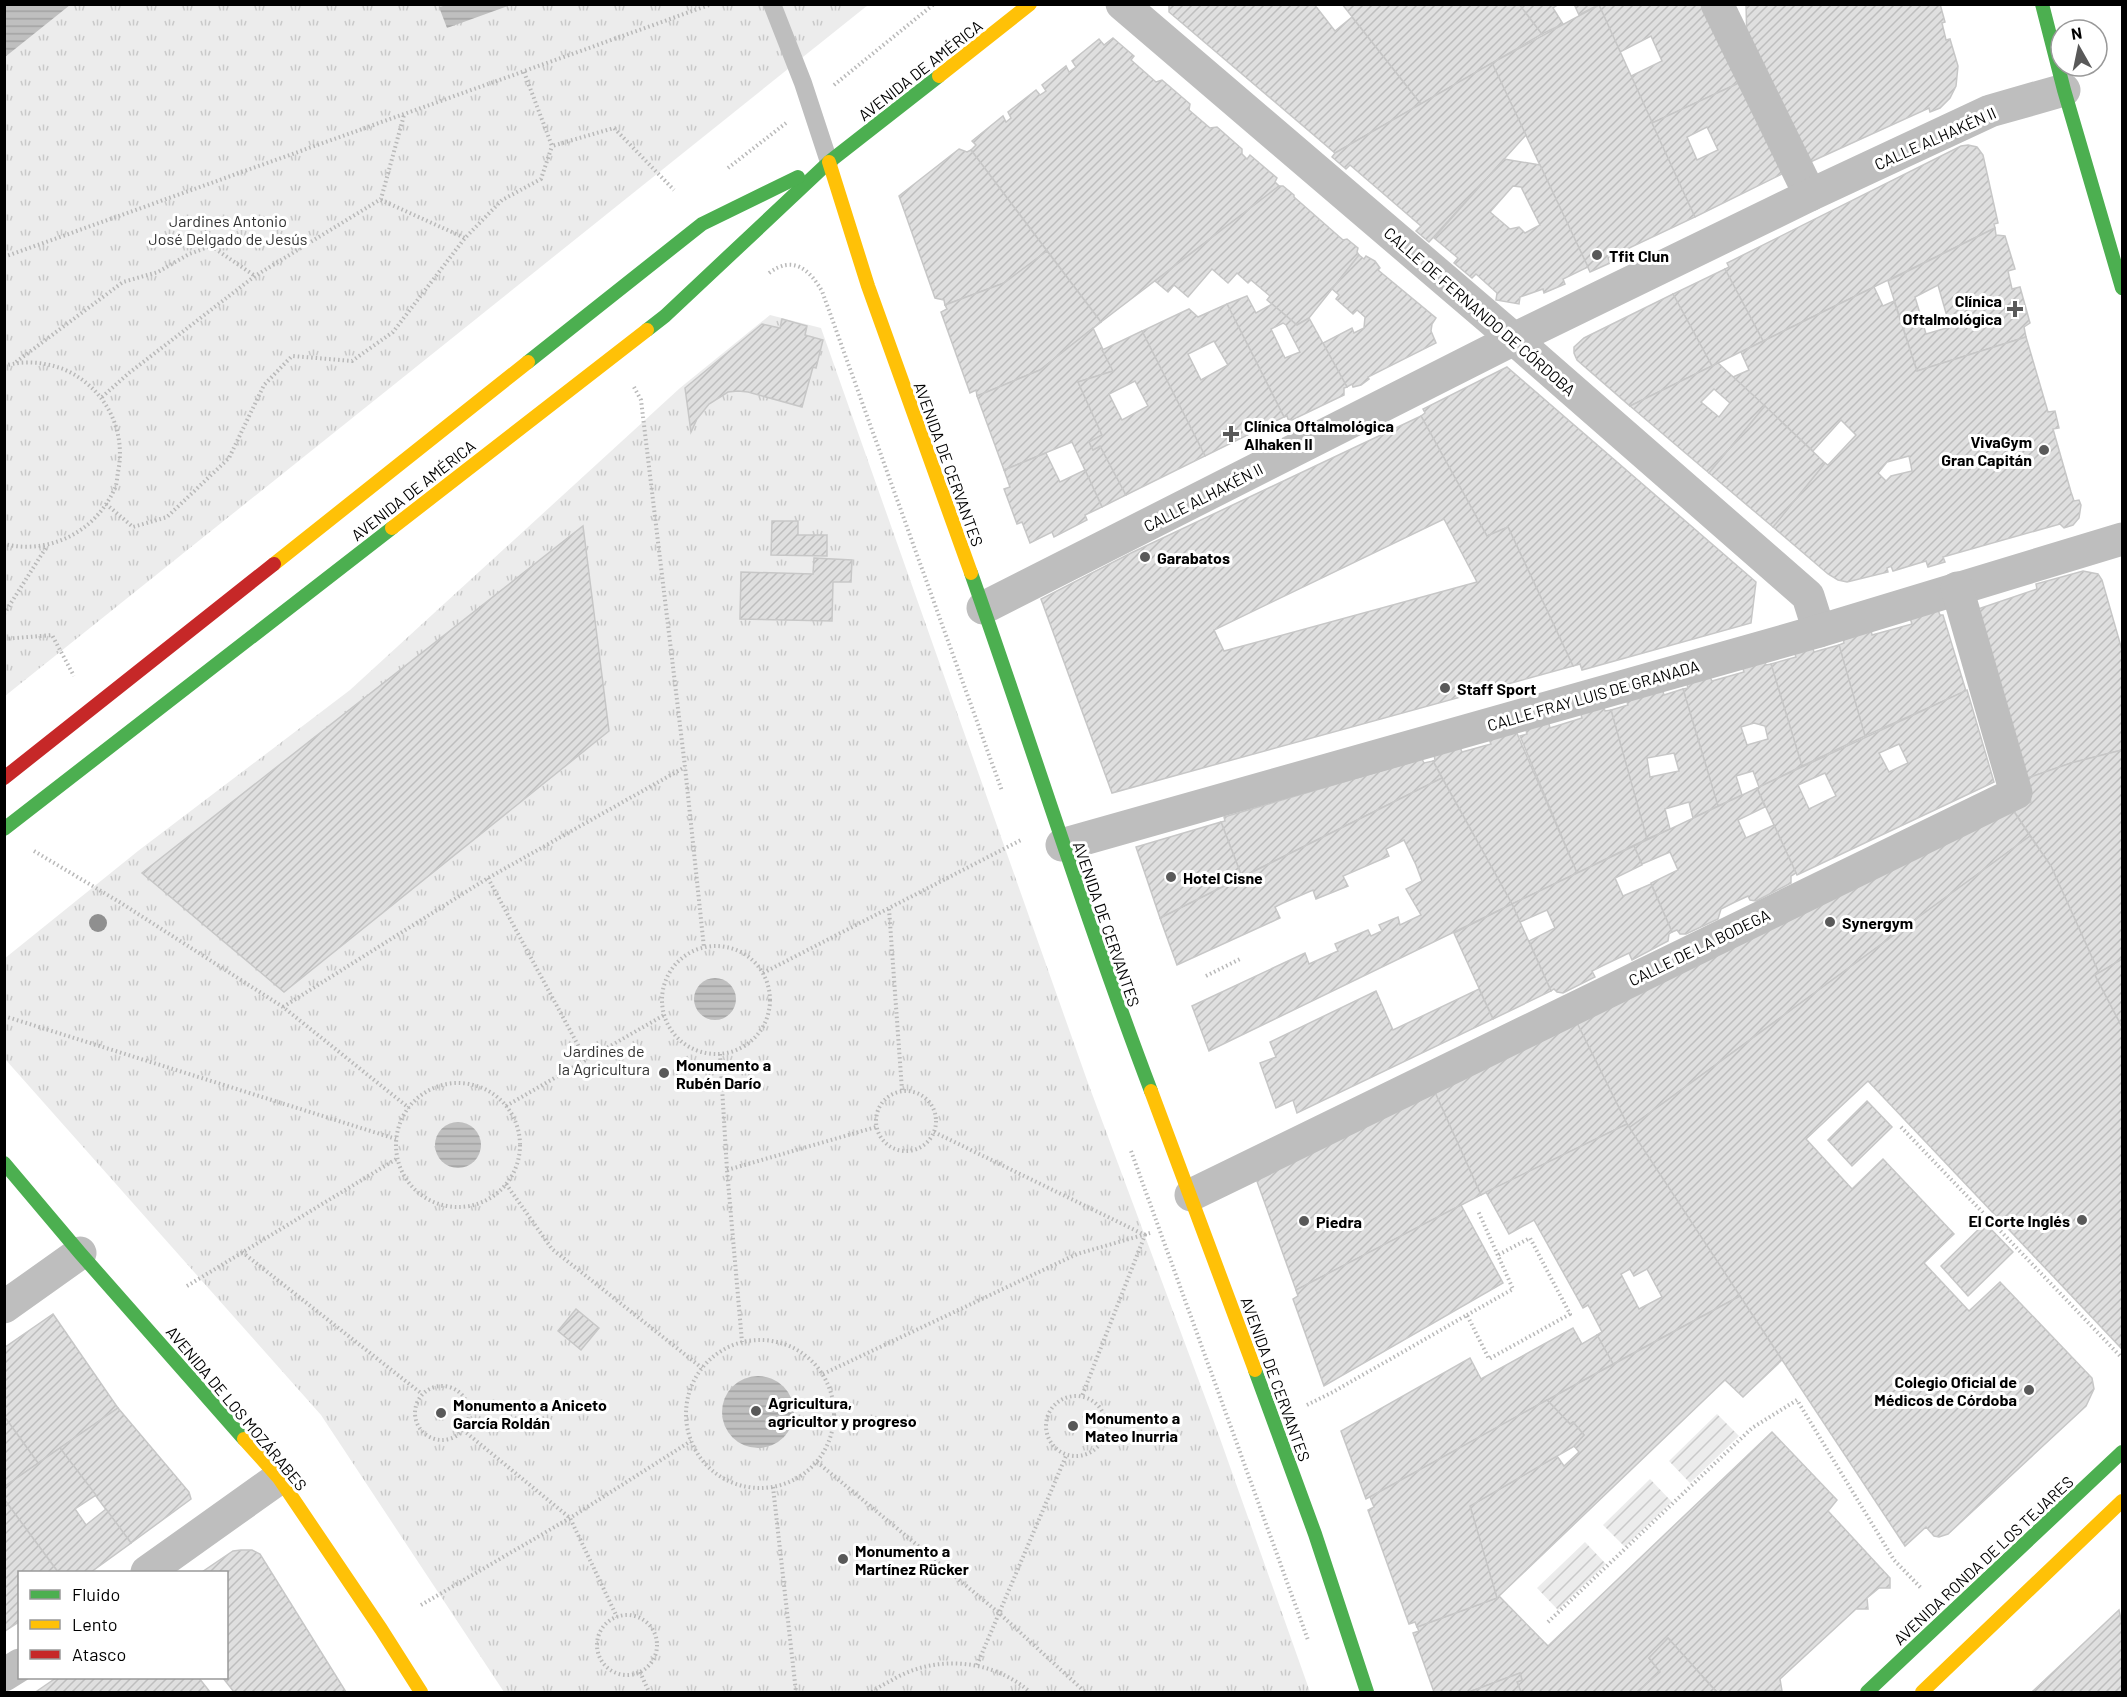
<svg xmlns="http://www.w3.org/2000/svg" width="2127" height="1697" font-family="Barlow,sans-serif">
<defs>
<pattern id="park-tufts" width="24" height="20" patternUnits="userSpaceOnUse" patternTransform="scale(1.5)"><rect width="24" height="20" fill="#ececec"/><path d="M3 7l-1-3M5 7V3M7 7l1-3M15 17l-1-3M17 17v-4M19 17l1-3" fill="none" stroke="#c9c9c9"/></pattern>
<pattern id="garden-furrows" width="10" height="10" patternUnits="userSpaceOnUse" patternTransform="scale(1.5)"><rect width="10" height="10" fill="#ececec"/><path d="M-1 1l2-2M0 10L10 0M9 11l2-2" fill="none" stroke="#c9c9c9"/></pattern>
<pattern id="water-rules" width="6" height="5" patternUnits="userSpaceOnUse" patternTransform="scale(1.5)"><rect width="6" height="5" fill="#bfbfbf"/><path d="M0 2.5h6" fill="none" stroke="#a2a2a2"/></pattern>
<pattern id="building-hatch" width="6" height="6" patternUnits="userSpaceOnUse" patternTransform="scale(1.5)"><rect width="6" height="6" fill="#dfdfdf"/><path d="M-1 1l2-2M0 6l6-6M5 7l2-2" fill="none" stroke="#bebebe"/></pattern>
</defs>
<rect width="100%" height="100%" fill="#fff"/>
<g fill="url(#park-tufts)">
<polygon points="5,5 868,5 5,696"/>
<polygon points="770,315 821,328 1088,1083 1212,1416 1310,1692 504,1692 321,1415 5,1059 4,959 138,851 350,690 680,388"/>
</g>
<g fill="url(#garden-furrows)">
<polygon points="1717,1414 1739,1436 1690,1483 1669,1461"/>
<polygon points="1650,1479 1672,1502 1625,1547 1603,1525"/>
<polygon points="1585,1542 1606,1564 1558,1610 1537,1588"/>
</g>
<g fill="url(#water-rules)">
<polygon points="5,4 70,4 70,5 5,57"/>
<polygon points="447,5 447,4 511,5 447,28 439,7"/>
<circle cx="715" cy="999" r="21"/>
<circle cx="458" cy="1145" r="23"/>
<circle cx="758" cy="1412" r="36"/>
</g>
<g fill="url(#building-hatch)" stroke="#c7c7c7" stroke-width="1.5" fill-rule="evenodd">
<polygon points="1169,4 1314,4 1335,31 1352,17 1421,104 1335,153 1169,12"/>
<polygon points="1342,4 1519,4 1542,34 1421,104"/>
<polygon points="1519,4 1559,4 1553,8 1563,24 1542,34"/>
<polygon points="1574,4 1600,4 1579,15"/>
<polygon points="1701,4 1741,82 1652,123 1631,76 1662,61 1651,36 1620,52 1599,5"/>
<polygon points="1746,4 1940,4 1945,22 1942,23 1946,40 1950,39 1958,66 1956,86 1950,98 1940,108 1930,112 1929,108 1806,164 1747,45"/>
<polygon points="1599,5 1695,217 1608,258 1610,263 1590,272 1492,63"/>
<polygon points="1113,38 1134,56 1131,60 1156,82 1162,80 1190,104 1189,110 1210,128 1217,127 1242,149 1242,154 1247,159 1250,155 1277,178 1275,182 1279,186 1101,322 971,150 976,145 972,141 1003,116 1006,122 1011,118 1008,112 1036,90 1040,95 1046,91 1042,85 1066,66 1069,72 1076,67 1072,61 1099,39 1104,45"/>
<polygon points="1492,63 1526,135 1429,242 1416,231 1421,226 1350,165 1346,169 1332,157 1335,153"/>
<path d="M1741 82 1786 172 1695 217 1652 123ZM1707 127 1718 150 1697 160 1687 137Z"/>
<polygon points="1968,145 1977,147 1983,155 1998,223 1994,224 1995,228 1763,341 1725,269 1729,267 1727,263 1961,146"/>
<polygon points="959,149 967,152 971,150 1047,251 1004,283 945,305 944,300 935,298 899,196"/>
<path d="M1504 159 1540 165 1588 267 1563 279 1565 284 1544 293 1543 289 1520 297 1519 304 1496 300 1497 293 1476 274 1472 278 1454 263 1458 258 1434 238ZM1513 186 1521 187 1540 225 1525 233 1519 227 1510 229 1490 212Z"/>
<polygon points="1279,186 1283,186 1294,195 1294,197 1343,240 1347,239 1358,248 1357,252 1359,255 1309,318 1297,325 1267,300 1270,296 1251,280 1248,283 1237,273 1228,283 1212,269 1188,297 1174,285 1168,292 1155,281"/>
<path d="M1995 228 1996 235 2005 236 2015 269 2008 271 2012 289 2020 287 2030 323 2024 327 2026 337 1917 371 1888 281ZM1938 285 1950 327 1926 334 1915 297Z"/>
<polygon points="1047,251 1101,322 1040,370 977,396 976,390 970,393 941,312 947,309 945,305 1004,283"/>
<polygon points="1359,255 1364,259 1366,256 1375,261 1380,268 1378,270 1436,318 1432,324 1431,331 1436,343 1368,377 1369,379 1361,385 1353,387 1352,384 1347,387 1323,343 1352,328 1354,333 1364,328 1365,317 1357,310 1353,314 1336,299 1339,295 1332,289"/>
<polygon points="1725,269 1763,341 1712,366 1673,294"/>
<path d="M1874 287 1883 306 1894 301 1917 371 2026 337 2048 412 2055 411 2059 428 2053 429 2071 492 2074 501 2079 500 2081 505 2079 518 2073 525 2064 528 2060 524 1943 557 1945 562 1928 567 1926 561 1893 571 1891 566 1887 568 1888 572 1847 582 1838 580 1828 574 1773 527 1825 463 1828 465 1856 435 1841 420 1813 451 1733 377 1749 370 1741 352ZM1909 456 1912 471 1891 476 1886 481 1878 473 1887 462Z"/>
<polygon points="1673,294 1712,366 1630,406 1577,360 1574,353 1574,347 1584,338"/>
<path d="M1247 296 1256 313 1272 304 1297 325 1309 318 1347 387 1344 388V395L1292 420 1288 419 1287 416 1284 417 1227 304ZM1283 323 1286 325 1300 352 1285 358 1271 329Z"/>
<path d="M1227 304 1284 417 1205 456 1142 331 1189 309 1198 317ZM1214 341 1228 365 1201 380 1188 354Z"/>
<polygon points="782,319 807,326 805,335 823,340 816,368 813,367 802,407 748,392 738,391 728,392 709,404 697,419 691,432 685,388 762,324 780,328"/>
<polygon points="1093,328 1113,371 1078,382 1102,435 1089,442 1093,450 1100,446 1126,495 1102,507 1072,442 1004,470 977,396 1040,370"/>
<path d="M1142 331 1205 456 1126 495 1100 446 1093 450 1089 442 1102 435 1078 382 1113 371 1102 350ZM1135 381 1148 406 1122 420 1109 394Z"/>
<path d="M1718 363 1765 406 1709 473 1630 406ZM1714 389 1730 403 1719 417 1701 402Z"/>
<polygon points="1507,367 1756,582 1751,623 1582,670 1580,664 1573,666 1508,527 1487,536 1421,416 1425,413 1423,409"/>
<polygon points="1765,406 1825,463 1773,527 1709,473"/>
<path d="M1421 416 1487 536 1508 527 1573 666 1112 793 1041 599 1131 553ZM1444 519 1477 582 1224 651 1214 630Z"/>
<polygon points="1046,453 1060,482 1085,470 1102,507 1085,515 1087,520 1054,537 1052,532 1030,543 1022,522 1017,524 1004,489 1010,487 1004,470"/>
<polygon points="772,521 798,521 798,535 827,535 827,556 771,555"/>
<polygon points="583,526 609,731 284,992 142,873"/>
<polygon points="814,558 852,560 851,582 833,582 832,621 740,619 741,572 813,574"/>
<polygon points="2083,571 2098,574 2102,580 2122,650 2122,750 2071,763 2025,779 1978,609 2037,589 2036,584"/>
<polygon points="1938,610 1940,615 1943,615 1966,691 1865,736 1839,645 1844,643 1843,638 1871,630 1872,635 1912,624 1910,618"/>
<polygon points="1839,645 1865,736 1802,766 1771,664 1796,657 1794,651 1812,646 1814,652"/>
<path d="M1764 659 1766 665 1771 664 1802 766 1759 787 1753 771 1736 776 1742 795 1718 806 1683 689 1688 688 1686 681 1709 675 1712 681 1744 672 1742 665ZM1754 723 1765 726 1768 739 1747 745 1741 727Z"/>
<path d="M1662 688 1664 695 1683 689 1718 806 1693 818 1689 802 1665 809 1670 829 1647 839 1611 710 1628 705 1626 699ZM1674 753 1679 771 1650 777 1647 758Z"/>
<path d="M1967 690 1994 782 1797 875 1757 788ZM1899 744 1908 763 1889 772 1879 753ZM1825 773 1836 796 1809 809 1798 785Z"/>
<polygon points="1603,705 1605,711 1611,710 1647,839 1577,873 1520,736 1527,734 1525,727 1548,720 1550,728 1582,718 1580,711"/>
<polygon points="1516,731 1577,873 1512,904 1433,761 1435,760 1434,755 1460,747 1462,752 1491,744 1489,739"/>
<polygon points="2122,750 2122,959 2099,973 2051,866 2013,810 2031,802 2025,779 2071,763"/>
<polygon points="1422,759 1424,763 1433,761 1442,778 1242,877 1221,822 1225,821 1224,817"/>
<polygon points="1442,778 1512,904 1209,1051 1192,1006 1305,953 1309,964 1338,951 1335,944 1368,930 1371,936 1382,931 1379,925 1398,917 1400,925 1421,915 1406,889 1422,881 1416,865 1404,840 1386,849 1389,856 1343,876 1348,886 1316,899 1313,890 1283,903 1275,907 1280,918 1177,965 1160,918"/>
<polygon points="1757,788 1765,807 1738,820 1746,838 1774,825 1796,873 1791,876 1791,883 1756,901 1750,900 1748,896 1735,902 1721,909 1718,919 1686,934 1680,934 1677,930 1672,932 1651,883 1678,870 1670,852 1642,864 1634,846"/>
<polygon points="2013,810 2030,836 1629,1128 1576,1021"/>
<polygon points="1221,822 1242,877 1160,918 1136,847"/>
<polygon points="2030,836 2051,866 2099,973 2095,975 2122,1027 2122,1349 1868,1081 1806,1139 1852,1189 1883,1159 1954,1234 1924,1263 1969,1311 2000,1282 2092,1378 2094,1389 2086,1406 1948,1534 1939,1537 1934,1536 1926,1527 1905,1546 1629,1128"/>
<polygon points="1634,846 1642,865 1615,878 1623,896 1651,884 1672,932 1669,934 1668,941 1632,960 1629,953 1604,965 1592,971 1595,977 1563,993 1557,992 1554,989 1551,991 1529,941 1555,928 1547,910 1520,922 1512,904"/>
<polygon points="1512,904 1551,991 1493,1019 1454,933"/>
<polygon points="2122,959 2122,1027 2095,975"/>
<polygon points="1479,989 1493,1019 1297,1113 1293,1100 1276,1108 1260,1063 1276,1057 1270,1042 1376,991 1393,1030"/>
<polygon points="1576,1021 1627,1124 1481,1195 1433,1088"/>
<polygon points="1433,1088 1481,1195 1296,1290 1254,1173"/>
<polygon points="1867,1101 1892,1127 1852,1166 1828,1140"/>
<path d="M1627 1124 1740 1296 1613 1364 1597 1335 1602 1332 1588 1305 1583 1308 1534 1220 1509 1234 1486 1192ZM1630 1269 1634 1276 1647 1269 1662 1297 1639 1309 1621 1274Z"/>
<polygon points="1461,1205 1503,1283 1324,1386 1293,1299 1298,1296 1296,1290"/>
<polygon points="1985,1223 2013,1252 1968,1296 1941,1266"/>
<polygon points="1740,1296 1782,1360 1743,1397 1725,1380 1499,1596 1548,1646 1772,1432 1837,1500 1828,1511 1890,1578 1890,1588 1879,1588 1867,1598 1868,1609 1856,1609 1780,1679 1782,1691 1717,1692 1668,1638 1649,1658 1660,1672 1637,1692 1521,1692 1517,1682 1522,1680 1520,1673 1469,1692 1434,1692 1413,1633 1419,1631 1417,1627 1497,1598 1470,1506 1557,1456 1564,1466 1579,1452 1574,1446 1584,1435 1573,1422 1570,1424 1547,1400"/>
<polygon points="576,1309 599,1328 581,1350 558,1331"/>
<polygon points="53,1314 118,1408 38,1463 4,1416 4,1348"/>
<polygon points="1573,1328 1582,1344 1597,1335 1613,1364 1366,1499 1341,1431 1470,1358 1481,1379"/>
<polygon points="1547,1400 1570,1424 1573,1422 1584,1435 1573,1447 1470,1506 1497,1598 1417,1627 1415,1622 1409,1624 1368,1510 1374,1507 1370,1497"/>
<polygon points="118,1408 189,1492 191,1499 131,1543 60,1448"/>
<polygon points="4,1416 38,1463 4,1487"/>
<polygon points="60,1448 96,1495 75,1509 86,1525 106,1509 131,1543 91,1572 58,1572 4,1499 4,1487"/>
<polygon points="4,1499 58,1572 20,1572 20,1621 5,1631"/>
<polygon points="241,1550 252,1550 260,1554 346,1692 234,1692 223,1678 226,1678 226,1572 202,1572 233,1551"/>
<polygon points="2119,1610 2122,1624 2122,1692 2032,1692"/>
<polygon points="1668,1638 1711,1686 1717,1692 1637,1692 1660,1672 1649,1658"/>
<polygon points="1520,1673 1522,1680 1517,1682 1521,1692 1469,1692"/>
<polygon points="56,1678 199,1678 210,1692 38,1692 37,1691"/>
</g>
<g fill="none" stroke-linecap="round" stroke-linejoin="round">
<g stroke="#b9b9b9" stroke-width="4" stroke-dasharray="1.5 3" stroke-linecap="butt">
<polyline points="524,72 552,146 614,128 674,190"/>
<polyline points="834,85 934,4"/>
<polyline points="728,168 786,123"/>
<polyline points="381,200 465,238"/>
<polyline points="4,257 712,4"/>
<path d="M769 273C793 255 809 269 822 291L1002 791"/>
<polyline points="16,362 123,282 158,272 189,254 211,246 255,276"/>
<path d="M4 366C24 360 44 362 63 369 104 386 127 429 118 472 117 478 117 485 114 490 95 532 49 555 4 544"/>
<polyline points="634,387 641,400 685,767 704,948"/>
<polyline points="102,397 129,373 255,276 381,199 404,115"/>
<polyline points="106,504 133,527 167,517 229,458 264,385 292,356 352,361 393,332 465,238 502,200 541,179 552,146"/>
<polyline points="4,614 47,546"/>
<polyline points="4,639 52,635 74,676"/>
<polyline points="34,851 121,903 283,1007 409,1108"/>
<polyline points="488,878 586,1060"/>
<polyline points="889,909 902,1090"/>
<circle cx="716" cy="1000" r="54"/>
<polyline points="763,973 1023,839"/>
<polyline points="1206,976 1240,959"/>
<polyline points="283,1007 488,878 685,767"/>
<polyline points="4,1016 396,1139"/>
<polyline points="720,1054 727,1170 742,1342"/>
<circle cx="458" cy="1145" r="62"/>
<circle cx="906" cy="1121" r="30"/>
<polyline points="506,1106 664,1015"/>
<polyline points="1901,1127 2122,1358"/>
<polyline points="934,1132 1145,1235 1082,1396"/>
<polyline points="1131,1151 1308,1640"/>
<polyline points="727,1170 876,1127"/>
<polyline points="506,1184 552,1249 702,1368"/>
<polyline points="242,1252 422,1394"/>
<polyline points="187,1286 398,1158"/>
<polyline points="1467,1315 1513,1289 1478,1211"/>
<circle cx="760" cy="1414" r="74"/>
<polyline points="823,1374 1077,1254 1150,1233"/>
<circle cx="442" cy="1413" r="27"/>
<circle cx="1076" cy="1426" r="30"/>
<polyline points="1307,1405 1333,1392 1467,1315 1489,1359 1570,1314 1530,1238 1498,1255"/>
<polyline points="463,1430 570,1518 617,1617"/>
<polyline points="817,1462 999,1613 1085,1692"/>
<polyline points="773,1487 796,1692"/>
<polyline points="421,1605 570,1518 691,1441"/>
<circle cx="627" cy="1645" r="30"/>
<polyline points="1548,1622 1752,1428 1797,1400 1894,1560 1922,1589"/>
<polyline points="977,1665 1066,1456"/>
<polyline points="640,1672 649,1692"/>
<path d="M872 1692C878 1687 885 1684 892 1680 936 1654 992 1659 1030 1692"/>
</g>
<polyline stroke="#bebebe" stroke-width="18" points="772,4 803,83 829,162"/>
<g stroke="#bebebe" stroke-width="33">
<polyline points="1122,4 1514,339 1808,596 1819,631"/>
<polyline points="1717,4 1810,195"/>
<polyline points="983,608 1514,339 1810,195 1990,111 2064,90"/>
<polyline points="1062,845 1819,631 2122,539"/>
<polyline points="1191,1195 2016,793 1957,588"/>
<polyline points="4,1307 80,1253"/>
<polyline points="147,1572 279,1478"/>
<polyline points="4,1675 20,1665"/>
</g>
<g stroke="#4caf50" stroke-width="14">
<polyline points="2042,4 2064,90 2122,288"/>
<polyline points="647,330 665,316 829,162 939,76"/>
<polyline points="528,362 702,224 798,177"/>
<path d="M971 573C1032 745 1086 920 1151 1091"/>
<polyline points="4,829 392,528"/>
<polyline points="4,1163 80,1253 244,1439"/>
<polyline points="1255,1370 1315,1534 1367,1692"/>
<polyline points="1867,1692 2122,1452"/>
</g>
<g stroke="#ffc107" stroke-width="14">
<polyline points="939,76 1030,4"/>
<polyline points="829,162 868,286 971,573"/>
<polyline points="392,528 647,330"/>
<polyline points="274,564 528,362"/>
<polyline points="1151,1091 1255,1370"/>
<polyline points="244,1439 279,1478 381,1629 421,1692"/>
<polyline points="1922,1692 2122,1501"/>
</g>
<polyline stroke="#c62828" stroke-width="14" points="4,778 274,564"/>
</g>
<circle fill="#8f8f8f" cx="98" cy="923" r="9"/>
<g fill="#595959" stroke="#fff" stroke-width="2">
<circle cx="1597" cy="255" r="6"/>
<path d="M2012 300h6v6h6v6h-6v6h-6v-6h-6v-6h6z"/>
<path d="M1228 425h6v6h6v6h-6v6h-6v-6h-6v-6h6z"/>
<circle cx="2044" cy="450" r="6"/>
<circle cx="1145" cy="557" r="6"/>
<circle cx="1445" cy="688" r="6"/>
<circle cx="1171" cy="877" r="6"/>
<circle cx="1830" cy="922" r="6"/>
<circle cx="664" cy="1073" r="6"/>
<circle cx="2082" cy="1220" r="6"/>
<circle cx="1304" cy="1221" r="6"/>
<circle cx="2029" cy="1390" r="6"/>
<circle cx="756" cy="1411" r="6"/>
<circle cx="441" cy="1413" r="6"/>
<circle cx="1073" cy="1426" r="6"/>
<circle cx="843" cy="1559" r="6"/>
</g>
<g text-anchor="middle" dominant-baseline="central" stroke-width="6" stroke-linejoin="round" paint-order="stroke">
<g font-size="16" fill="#000" stroke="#fff">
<text transform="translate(920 70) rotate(-38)">AVENIDA DE AMÉRICA</text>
<text transform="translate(1935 138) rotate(-24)">CALLE ALHAKÉN II</text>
<text transform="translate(1480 311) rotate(41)">CALLE DE FERNANDO DE CÓRDOBA</text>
<text transform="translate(949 464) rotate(70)">AVENIDA DE CERVANTES</text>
<text transform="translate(413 490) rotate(-38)">AVENIDA DE AMÉRICA</text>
<text transform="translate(1203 497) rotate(-27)">CALLE ALHAKÉN II</text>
<text transform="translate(1593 695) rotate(-16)">CALLE FRAY LUIS DE GRANADA</text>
<text transform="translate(1107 924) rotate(71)">AVENIDA DE CERVANTES</text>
<text transform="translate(1699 947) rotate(-26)">CALLE DE LA BODEGA</text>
<text transform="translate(1276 1379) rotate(70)">AVENIDA DE CERVANTES</text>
<text transform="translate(237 1408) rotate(50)">AVENIDA DE LOS MOZÁRABES</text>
<text transform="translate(1983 1560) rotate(-43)">AVENIDA RONDA DE LOS TEJARES</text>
</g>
<g font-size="16" fill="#333" stroke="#fff">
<text x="228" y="220">Jardines Antonio<tspan x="228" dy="18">José Delgado de Jesús</tspan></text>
<text x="604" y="1050">Jardines de<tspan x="604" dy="18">la Agricultura</tspan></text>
</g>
<g font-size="16" font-weight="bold" fill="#000" stroke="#fff" text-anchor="start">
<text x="1609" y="255">Tfit Clun</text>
<text x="2002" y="300" text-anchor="end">Clínica<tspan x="2002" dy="18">Oftalmológica</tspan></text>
<text x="1244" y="425">Clínica Oftalmológica<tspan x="1244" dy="18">Alhaken II</tspan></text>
<text x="2032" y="441" text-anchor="end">VivaGym<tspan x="2032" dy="18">Gran Capitán</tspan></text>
<text x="1157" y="557">Garabatos</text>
<text x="1457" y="688">Staff Sport</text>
<text x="1183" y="877">Hotel Cisne</text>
<text x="1842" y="922">Synergym</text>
<text x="676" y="1064">Monumento a<tspan x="676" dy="18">Rubén Darío</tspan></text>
<text x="2070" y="1220" text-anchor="end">El Corte Inglés</text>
<text x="1316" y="1221">Piedra</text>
<text x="2017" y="1381" text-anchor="end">Colegio Oficial de<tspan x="2017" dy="18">Médicos de Córdoba</tspan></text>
<text x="768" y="1402">Agricultura,<tspan x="768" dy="18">agricultor y progreso</tspan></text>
<text x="453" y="1404">Monumento a Aniceto<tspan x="453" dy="18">García Roldán</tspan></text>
<text x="1085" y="1417">Monumento a<tspan x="1085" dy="18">Mateo Inurria</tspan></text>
<text x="855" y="1550">Monumento a<tspan x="855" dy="18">Martínez Rücker</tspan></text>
</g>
</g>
<rect width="2127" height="1697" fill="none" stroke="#000000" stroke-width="12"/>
<rect x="18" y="1571" width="210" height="108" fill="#ffffff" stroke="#999999" stroke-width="1.5"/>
<rect x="30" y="1590" width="30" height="9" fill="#4caf50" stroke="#999999" stroke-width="1.5"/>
<text x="72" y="1601" font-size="18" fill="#000000">Fluido</text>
<rect x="30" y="1620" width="30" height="9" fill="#ffc107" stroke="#999999" stroke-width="1.5"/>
<text x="72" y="1631" font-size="18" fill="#000000">Lento</text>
<rect x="30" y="1650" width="30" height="9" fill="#c62828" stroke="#999999" stroke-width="1.5"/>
<text x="72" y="1661" font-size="18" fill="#000000">Atasco</text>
<g transform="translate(2079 48) rotate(351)"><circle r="28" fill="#ffffff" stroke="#999999" stroke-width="1.5"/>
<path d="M0-4.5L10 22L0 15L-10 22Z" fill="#595959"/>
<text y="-9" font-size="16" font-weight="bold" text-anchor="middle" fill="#000000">N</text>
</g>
</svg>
